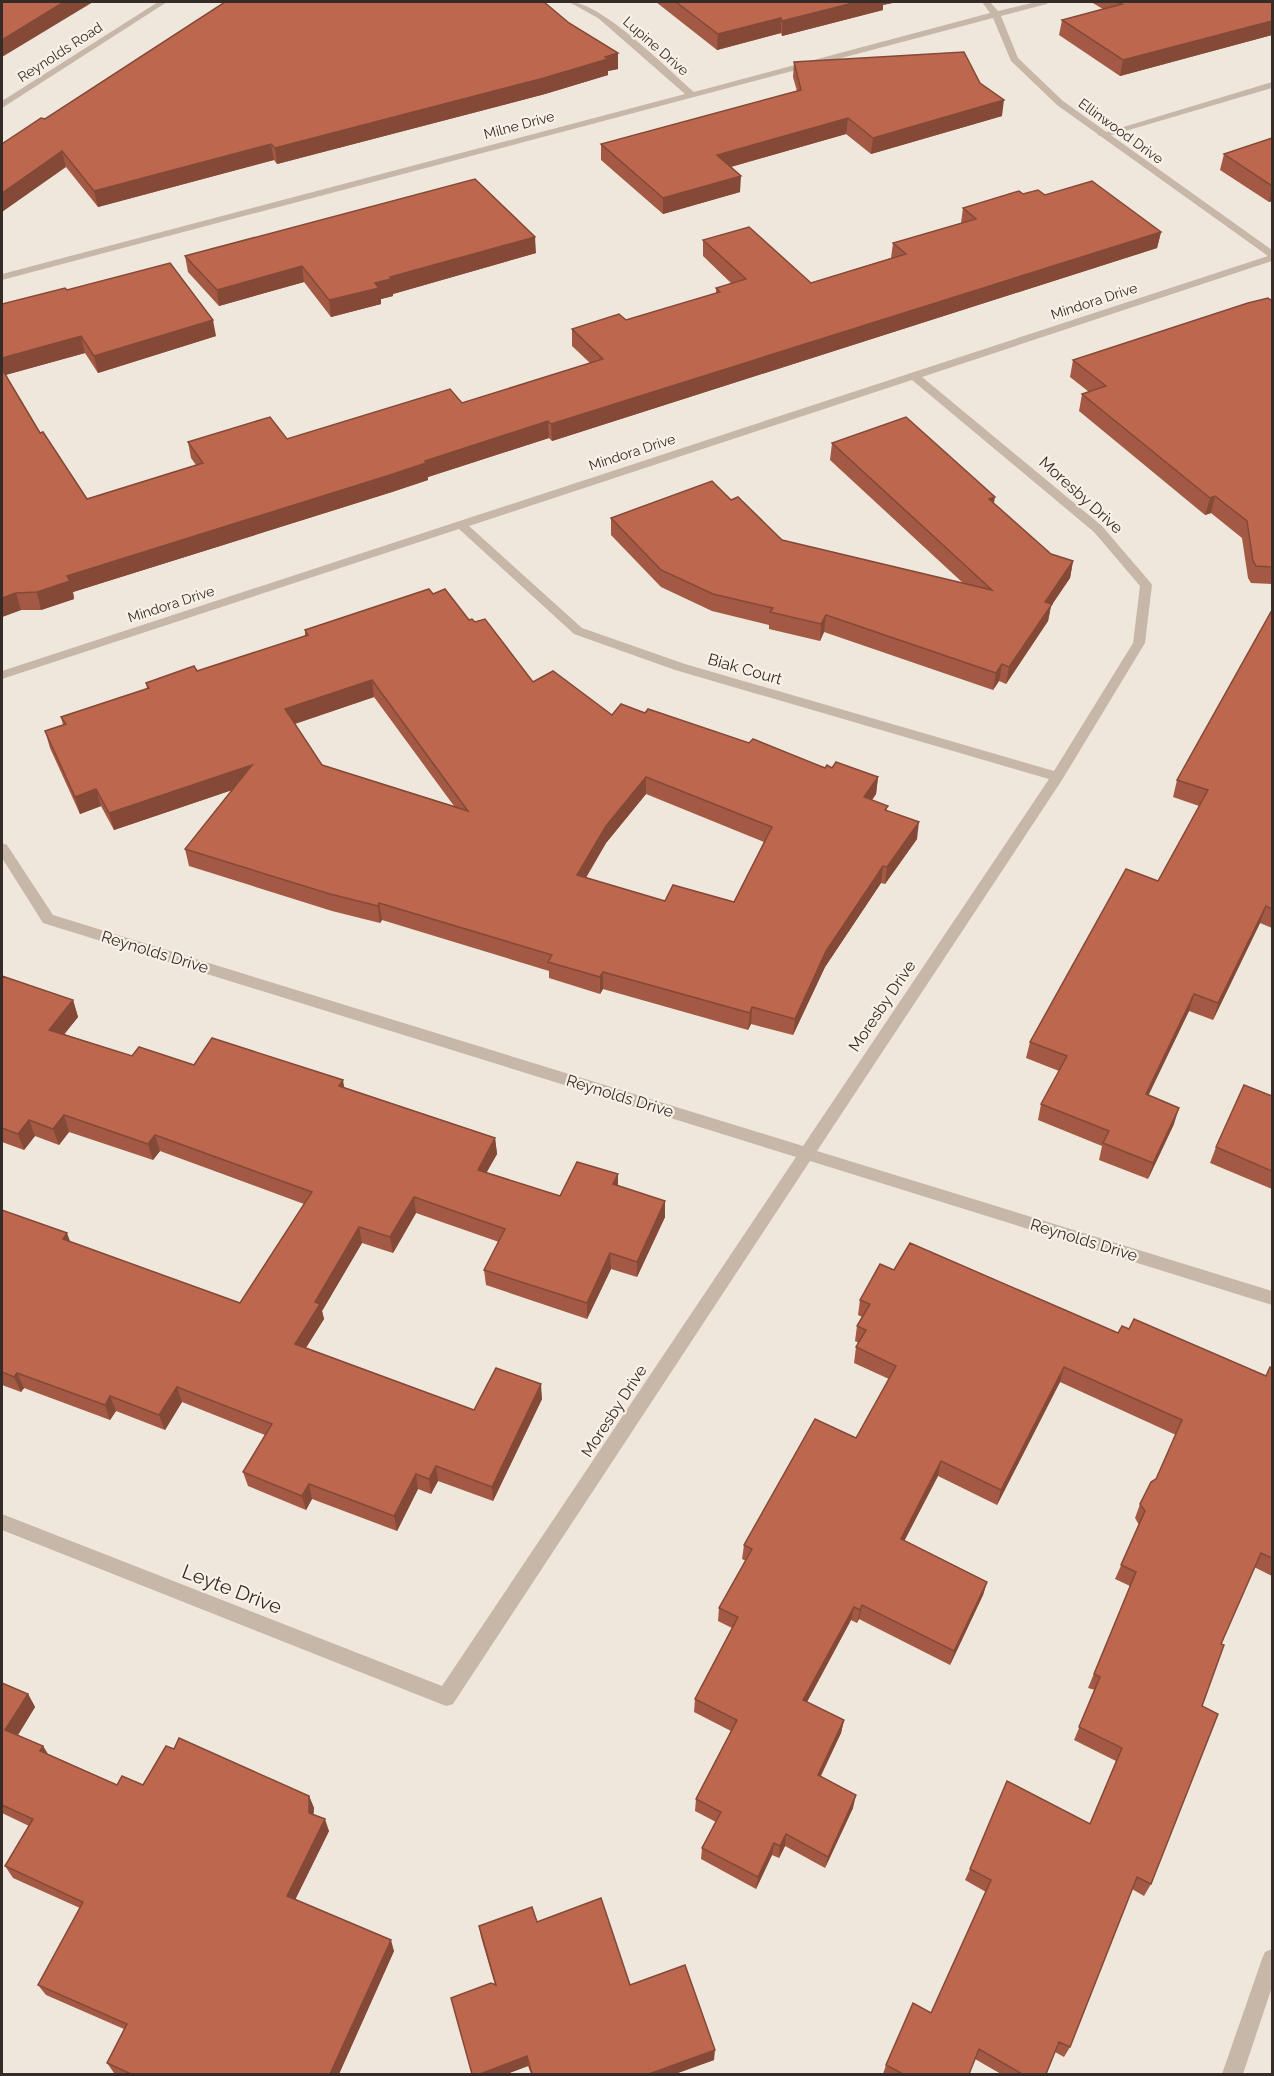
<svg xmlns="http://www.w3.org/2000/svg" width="1274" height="2076" font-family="Raleway,sans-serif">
<rect width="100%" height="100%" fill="#f0e7dc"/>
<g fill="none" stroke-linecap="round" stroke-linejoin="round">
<polygon fill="#c7b7a9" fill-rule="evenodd" points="1272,82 1272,88 1105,137 1097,135"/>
<g fill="#c7b7a9" fill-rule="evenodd">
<polygon points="158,2 167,2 2,108 2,101"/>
<path d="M569 2C599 0 669 70 694 92L990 13 982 2H990L998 11 1036 2H1048L1047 4 1001 16 1018 58 1063 101 1272 250V261L922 377 1102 526 1150 582 1152 585 1145 643 1062 780 817 1151 1272 1291V1305L810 1161 453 1704 446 1706 2 1530V1514L442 1686 796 1157 43 923 2 858V843L7 845 53 915 803 1146 1049 779 675 670 574 634 459 529 2 679V671L1268 256 1057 105 1011 61 993 18 2 280V274L685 94 598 18ZM912 380 1094 532 1140 586 1133 643 1054 771 685 664 582 628 469 526Z"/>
<polygon points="1272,1949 1272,1987 1243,2074 1222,2074 1262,1959 1265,1952"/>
</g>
</g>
<g fill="#a35943" fill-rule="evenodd">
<polygon points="656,2 897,2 883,5 883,10 782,36 781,33 717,50"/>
<polygon points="1091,2 1272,2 1272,35 1120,76 1059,35 1062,20 1103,9"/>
<polygon points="569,23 618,53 618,69 608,71 608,75 545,94 277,164 274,160 98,207 66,167 45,119"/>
<polygon points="794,62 980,83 1002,116 871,154 846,134 731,167 740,192 663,214 601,160 601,144 797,91 793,77"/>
<polygon points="1272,138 1272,201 1269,202 1220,170 1224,154"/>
<polygon points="1023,194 1045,195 1161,232 1157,248 552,441 549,438 428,477 428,480 392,492 73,592 74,599 41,610 21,610 2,617 2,304 67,290 216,336 98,373 85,353 5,375 40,433 87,499 196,465 191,458 188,442 287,439 462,403 590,363 572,346 572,329 626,320 716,293 716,288 732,284 703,256 703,240 811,283 891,258 893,243 961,223 963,208"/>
<polygon points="536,253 393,294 393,296 381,299 381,304 331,317 304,282 219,306 188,272 185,256"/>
<polygon points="1272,301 1272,584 1251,583 1248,578 1242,538 1211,513 1205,515 1079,411 1082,394 1089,392 1070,377 1073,360"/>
<polygon points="832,443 994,504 1051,554 1073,561 1070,578 1051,606 1048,621 1006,684 999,681 993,690 824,632 820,641 769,629 769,625 712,611 661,587 611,535 611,518 731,500 782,540 963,583 830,460"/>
<path d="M433 594 469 620 533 682 612 715 645 713 749 743 825 768H832L878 777 876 794 872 800 887 810 917 839 885 884 881 883 825 967 793 1035 751 1024 748 1030 603 989 600 994 549 978V971L382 920 380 923 332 911 189 866 185 849 232 790 114 830 101 806 80 814 50 748 45 731 63 725 61 717 147 689 146 683 197 671 305 636V630ZM374 697 454 806 322 765 295 724ZM646 794 764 842 734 902 665 901 586 878 606 843Z"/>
<polygon points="1272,610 1272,928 1260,923 1213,1020 1189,1011 1148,1095 1174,1124 1148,1179 1099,1160 1102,1146 1038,1120 1041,1104 1059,1071 1026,1058 1030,1042 1158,881 1199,806 1173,797 1177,780"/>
<polygon points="2,976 73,1000 78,1017 64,1034 132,1056 345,1088 495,1138 497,1154 486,1173 560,1196 618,1174 618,1185 665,1217 637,1277 611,1269 587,1319 486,1285 484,1270 499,1242 416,1213 393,1253 362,1243 322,1311 324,1319 306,1348 474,1410 542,1399 493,1501 438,1481 431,1494 418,1489 397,1531 312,1499 306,1510 248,1486 243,1472 265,1435 182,1402 165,1430 116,1411 110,1420 24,1388 21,1392 2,1385 2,1210 70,1242 240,1303 304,1204 160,1151 153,1160 69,1132 59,1145 35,1136 24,1150 2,1142"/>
<polygon points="1272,1096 1272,1189 1210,1163 1216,1147"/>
<polygon points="894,1270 1118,1333 1129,1329 1266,1376 1272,1368 1272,1576 1254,1567 1221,1644 1202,1706 1151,1884 1144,1896 1132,1889 1070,2047 1064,2057 1055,2052 1046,2074 1001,2074 975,2059 969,2074 883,2074 886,2065 931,2013 986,1892 965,1880 970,1869 1090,1824 1116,1761 1074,1740 1095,1690 1088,1688 1130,1586 1115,1579 1139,1525 1135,1518 1140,1504 1156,1479 1176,1435 1060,1382 997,1505 938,1476 904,1541 987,1582 983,1595 950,1665 859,1619 857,1623 851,1620 807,1702 844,1720 841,1733 821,1776 853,1808 825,1868 785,1846 779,1858 772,1855 756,1889 701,1859 702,1848 716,1822 695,1811 696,1799 731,1731 694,1712 695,1699 732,1628 718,1621 719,1608 746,1561 742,1559 744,1545 856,1438 889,1379 854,1363 856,1347 859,1343 855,1341 857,1326 862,1317 858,1315 860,1300"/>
<polygon points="2,1683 28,1694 35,1707 18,1735 43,1746 48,1754 117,1785 143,1785 174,1749 309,1796 314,1808 313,1814 329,1831 295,1900 394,1951 339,2074 117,2074 114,2073 107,2063 124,2029 46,1995 38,1985 80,1908 13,1878 5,1866 29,1826 2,1813"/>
<polygon points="537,1922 630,1985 714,2060 675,2074 531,2074 528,2066 507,2074 471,2074 495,1985 481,1937 479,1926"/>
</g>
<g fill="#844937">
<polygon points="64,2 93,2 2,57 2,40"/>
<polygon points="857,2 897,2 883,5 883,10 782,36 782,21"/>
<polygon points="781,18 781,33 717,50 718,34"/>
<polygon points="1272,21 1272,35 1120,76 1123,60"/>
<polygon points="618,53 618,69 608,71 608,75 545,94 277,164 275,148"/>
<polygon points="1004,100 1002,116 871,154 873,138"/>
<polygon points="848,118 846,134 716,171 717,155"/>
<polygon points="271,144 274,160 98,207 94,191"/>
<polygon points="62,151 66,167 2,212 2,193"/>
<polygon points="741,176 740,192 663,214 663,198"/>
<polygon points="1272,186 1272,201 1269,202"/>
<polygon points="1161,232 1157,248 552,441 551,424"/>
<polygon points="535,237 536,253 393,294 393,296 381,299 381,304 331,317 329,300 390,277"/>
<polygon points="302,266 304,282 219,306 217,290"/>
<polygon points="213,320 216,336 98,373 94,356"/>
<polygon points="81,336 85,353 2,376 2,358"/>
<polygon points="548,421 549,438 428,477 428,480 392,492 73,592 74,599 41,610 37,592 67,576"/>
<polygon points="1215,496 1211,513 1205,515 1210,498"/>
<polygon points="995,497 992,514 989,499"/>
<polygon points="1073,561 1070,578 1051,606 1048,621 1006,684 1009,667 1045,602"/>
<polygon points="16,593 21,610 2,617 2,598"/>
<polygon points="826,615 824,632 820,641 821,624"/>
<polygon points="1002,664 999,681 993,690 996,673"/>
<polygon points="372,680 374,697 288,726 285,709"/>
<polygon points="252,765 256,782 114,830 109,813"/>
<polygon points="646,777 646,794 606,843 577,892 577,875 606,826"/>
<polygon points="878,777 876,794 862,814 864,797"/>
<polygon points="96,789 101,806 80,814 75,797"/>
<polygon points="919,822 917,839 885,884 887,867"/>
<polygon points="883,866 881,883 825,967 793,1035 795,1019 826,951"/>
<polygon points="379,903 382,920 380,923 378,906"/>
<polygon points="1266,906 1260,923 1213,1020 1218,1003"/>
<polygon points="603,972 603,989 600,994 600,977"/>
<polygon points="1194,994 1189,1011 1141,1111 1146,1094"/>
<polygon points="73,1000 78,1017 55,1046 49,1030"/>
<polygon points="752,1007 751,1024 748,1030 750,1013"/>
<polygon points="343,1080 346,1097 339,1086"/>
<polygon points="1179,1108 1174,1124 1148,1179 1153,1163"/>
<polygon points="64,1115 69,1132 59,1145 53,1129"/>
<polygon points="29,1120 35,1136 24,1150 18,1134"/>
<polygon points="155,1135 160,1151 153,1160 148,1144"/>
<polygon points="495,1138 497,1154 479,1186 478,1170"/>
<polygon points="618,1174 618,1190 613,1184"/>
<polygon points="414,1197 416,1213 393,1253 390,1237"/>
<polygon points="665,1201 665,1217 637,1277 637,1262"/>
<polygon points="359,1227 362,1243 322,1311 324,1319 298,1360 295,1344 315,1302"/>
<polygon points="67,1233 73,1249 63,1239"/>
<polygon points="610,1253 611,1269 587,1319 587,1303"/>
<polygon points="1064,1367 1060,1382 997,1505 1001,1490"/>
<polygon points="17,1373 24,1388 21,1392 14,1377"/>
<polygon points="541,1384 542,1399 493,1501 492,1487"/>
<polygon points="177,1387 182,1402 165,1430 159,1415"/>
<polygon points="110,1396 116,1411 110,1420 105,1405"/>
<polygon points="941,1461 938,1476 898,1553 901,1539"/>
<polygon points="436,1466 438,1481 431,1494 429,1479"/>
<polygon points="416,1474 418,1489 397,1531 394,1516"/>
<polygon points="309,1484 312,1499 306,1510 302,1496"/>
<polygon points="987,1582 983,1595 950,1665 954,1651"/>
<polygon points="862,1605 859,1619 857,1623 860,1610"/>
<polygon points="854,1607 851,1620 801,1713 803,1700"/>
<polygon points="28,1694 35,1707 13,1743 5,1730"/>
<polygon points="844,1720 841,1733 815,1787 818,1775"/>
<polygon points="43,1746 50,1758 40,1751"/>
<polygon points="856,1795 853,1808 825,1868 828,1857"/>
<polygon points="309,1796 314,1808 313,1825 309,1813"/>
<polygon points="325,1819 329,1831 291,1908 287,1896"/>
<polygon points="786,1834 785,1846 779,1858 780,1846"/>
<polygon points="774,1843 772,1855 756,1889 758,1877"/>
<polygon points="391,1940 394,1951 339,2074 330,2074"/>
<polygon points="715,2050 714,2060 675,2074 649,2074"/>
<polygon points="527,2056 528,2066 507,2074 480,2074"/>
</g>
<g fill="#bd684e" stroke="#844937" stroke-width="1.5" fill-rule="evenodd">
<polygon points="2,2 64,2 2,40"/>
<polygon points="225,2 544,2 569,23 618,53 605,57 608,59 544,78 275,148 271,144 94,191 62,151 2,193 2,144 41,118 45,119"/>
<polygon points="676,2 857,2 782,21 781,18 718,34"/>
<polygon points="1117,2 1272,2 1272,21 1123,60 1062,20 1122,4"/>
<polygon points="964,52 980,83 1004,100 873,138 848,118 717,155 741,176 663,198 601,144 801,90 794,62"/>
<polygon points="1272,138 1272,186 1224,154"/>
<polygon points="475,179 535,237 390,277 391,279 375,283 379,288 329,300 302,266 217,290 185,256"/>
<polygon points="1092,181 1161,232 551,424 548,421 425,461 426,463 390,475 67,576 70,581 37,592 16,593 2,598 2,369 40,433 43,432 87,499 203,463 188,442 270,417 287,439 450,389 462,403 603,359 572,329 619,314 626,320 720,292 716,288 746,279 703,240 749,227 811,283 906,254 893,243 976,219 963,208 1019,191 1023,194 1038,190 1045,195"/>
<polygon points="170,263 213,320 94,356 81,336 2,358 2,304 65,288 67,290"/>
<polygon points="1268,298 1272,301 1272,567 1256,566 1253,561 1247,521 1215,496 1210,498 1082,394 1106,386 1073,360 1248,303"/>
<polygon points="906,417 995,497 989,499 1051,554 1073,561 1045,602 1052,604 1009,667 1002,664 996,673 826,615 821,624 770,612 773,608 713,594 661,570 611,518 712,481 731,500 738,497 782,540 992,590 832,443"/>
<path d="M429 589 433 594 445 589 469 620 472 619 475 622 485 619 533 682 553 671 612 715 621 704 645 713 648 709 749 743 753 739 825 768 827 765 832 768 836 762 878 777 864 797 888 806 885 810 919 822 887 867 883 866 826 951 795 1019 752 1007 750 1013 603 972 600 977 548 962 552 955 379 903 378 906 330 894 185 849 252 765 109 813 96 789 75 797 45 731 66 724 61 717 149 688 146 683 194 666 197 671 308 635 305 630ZM372 680 468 811 322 765 285 709ZM646 777 772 827 734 902 673 885 665 901 577 875 606 826Z"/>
<polygon points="1272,610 1272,909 1266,906 1218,1003 1194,994 1146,1094 1179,1108 1153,1163 1103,1143 1109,1131 1041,1104 1067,1056 1030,1042 1126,869 1158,881 1208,790 1177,780"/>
<polygon points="2,976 73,1000 49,1030 132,1056 139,1047 194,1065 212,1038 343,1080 339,1086 495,1138 478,1170 560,1196 577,1162 618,1174 613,1184 665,1201 637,1262 610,1253 587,1303 484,1270 505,1229 414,1197 390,1237 359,1227 315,1302 320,1304 295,1344 474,1410 496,1368 541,1384 492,1487 436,1466 429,1479 416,1474 394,1516 309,1484 302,1496 243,1472 272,1424 177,1387 159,1415 110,1396 105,1405 17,1373 14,1377 2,1372 2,1210 67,1233 63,1239 240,1303 312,1192 155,1135 148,1144 64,1115 53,1129 29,1120 18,1134 2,1128"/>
<polygon points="1244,1085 1272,1096 1272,1171 1216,1147"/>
<polygon points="910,1243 1118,1333 1122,1326 1129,1329 1134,1319 1266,1376 1270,1367 1272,1368 1272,1558 1261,1553 1221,1644 1224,1645 1202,1706 1218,1714 1151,1884 1137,1877 1070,2047 1059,2042 1046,2074 1022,2074 979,2049 969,2074 903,2074 886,2065 913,2003 931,2013 991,1880 970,1869 1007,1781 1090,1824 1122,1748 1079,1727 1100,1677 1094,1674 1136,1572 1121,1565 1145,1511 1140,1504 1151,1482 1156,1479 1182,1420 1064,1367 1001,1490 941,1461 901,1539 987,1582 954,1651 862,1605 860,1610 854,1607 803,1700 844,1720 818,1775 856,1795 828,1857 786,1834 780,1846 774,1843 758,1877 702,1848 721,1812 696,1799 737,1720 695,1699 738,1617 719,1608 752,1549 744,1545 815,1419 856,1438 896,1366 856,1347 866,1330 857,1326 870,1304 860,1300 880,1264 894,1270"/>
<polygon points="2,1683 28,1694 5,1730 43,1746 40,1751 117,1785 122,1776 143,1785 166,1746 174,1749 179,1738 309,1796 309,1813 325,1819 287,1896 391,1940 330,2074 131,2074 107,2063 127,2024 38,1985 83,1902 5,1866 33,1819 2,1805"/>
<polygon points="601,1898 630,1985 685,1965 715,2050 649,2074 532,2074 527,2056 480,2074 472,2074 451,1998 491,1983 496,1985 479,1926 532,1907 537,1922"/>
</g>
<g text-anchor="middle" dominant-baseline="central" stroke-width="4.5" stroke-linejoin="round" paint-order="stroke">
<g font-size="14" fill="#352c28" stroke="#f8f1e8">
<text transform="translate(656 46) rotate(41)">Lupine Drive</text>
<text transform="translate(60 52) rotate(-33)">Reynolds Road</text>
<text transform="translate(519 125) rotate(-15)">Milne Drive</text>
<text transform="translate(1121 131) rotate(36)">Ellinwood Drive</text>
<text transform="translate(1094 301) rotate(-18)">Mindora Drive</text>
<text transform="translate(632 452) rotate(-18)">Mindora Drive</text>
<text transform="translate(171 604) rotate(-18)">Mindora Drive</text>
</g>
<g font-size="16" fill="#352c28" stroke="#f8f1e8">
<text transform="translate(1081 495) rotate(42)">Moresby Drive</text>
<text transform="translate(745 669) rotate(16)">Biak Court</text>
<text transform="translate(155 952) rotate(17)">Reynolds Drive</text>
<text transform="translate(882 1006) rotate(-56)">Moresby Drive</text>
<text transform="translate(620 1096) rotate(17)">Reynolds Drive</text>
<text transform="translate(1084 1240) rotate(17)">Reynolds Drive</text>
<text transform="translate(614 1411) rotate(-57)">Moresby Drive</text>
</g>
<g font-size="20" fill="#352c28" stroke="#f8f1e8">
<text transform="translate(232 1589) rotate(21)">Leyte Drive</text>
</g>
</g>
<rect width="1274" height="2076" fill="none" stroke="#352c28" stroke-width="6"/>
</svg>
